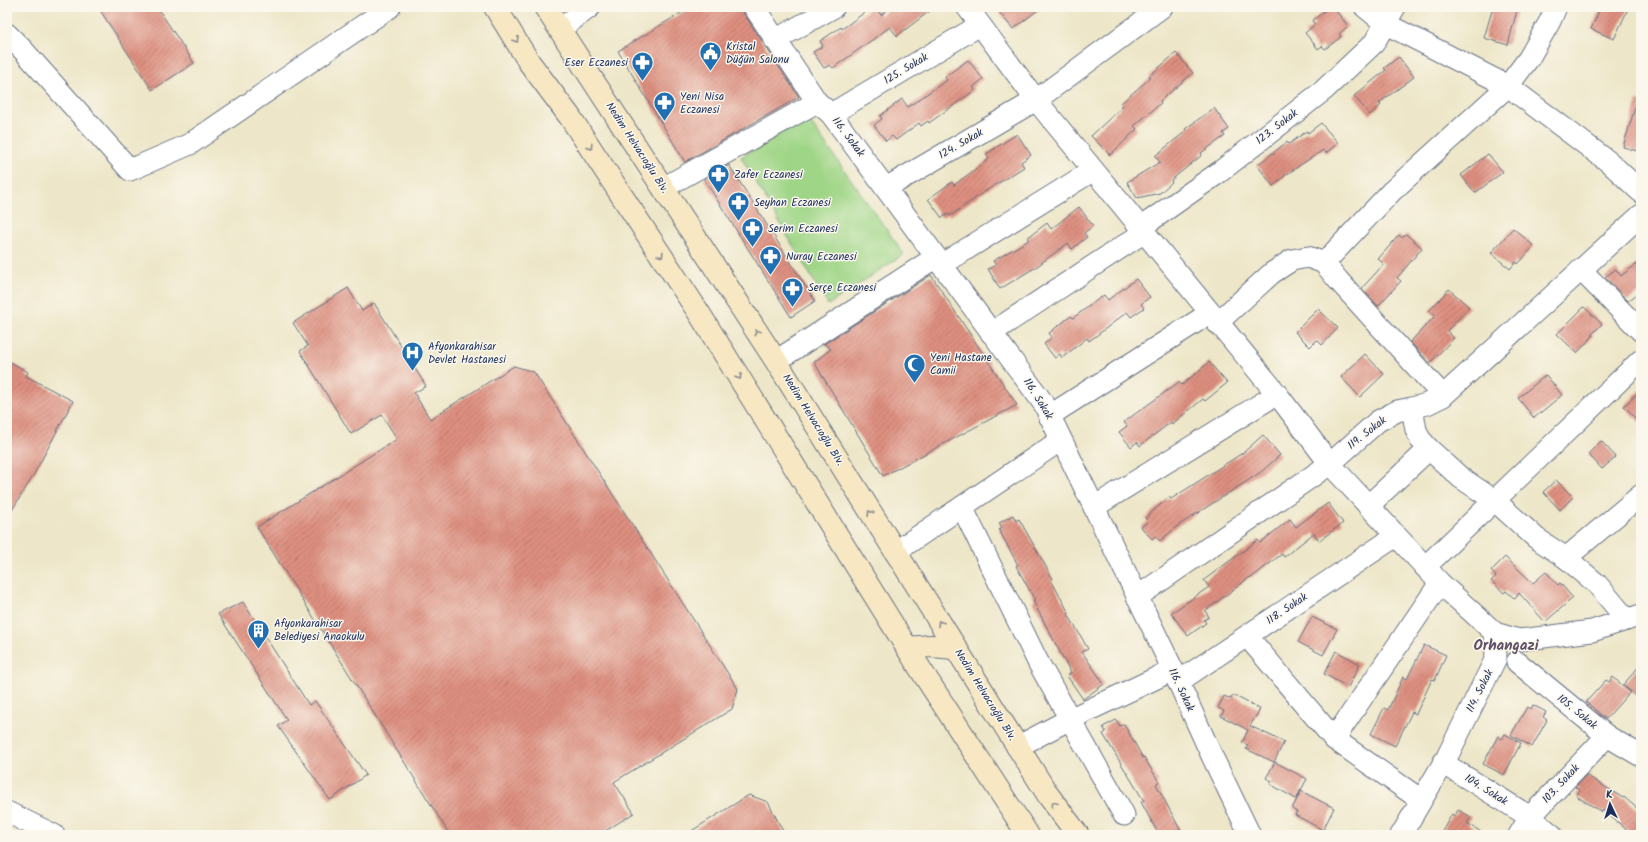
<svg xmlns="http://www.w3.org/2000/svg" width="1648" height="842" font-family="Kalam,sans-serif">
<defs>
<pattern id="building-hatch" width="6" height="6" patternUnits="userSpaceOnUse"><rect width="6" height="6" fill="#de8f7f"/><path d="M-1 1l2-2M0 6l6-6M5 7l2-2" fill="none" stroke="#b3756b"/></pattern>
</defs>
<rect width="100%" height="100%" fill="#fbf7ec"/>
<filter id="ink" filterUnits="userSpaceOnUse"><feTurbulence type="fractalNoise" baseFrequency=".025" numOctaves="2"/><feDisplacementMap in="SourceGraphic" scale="8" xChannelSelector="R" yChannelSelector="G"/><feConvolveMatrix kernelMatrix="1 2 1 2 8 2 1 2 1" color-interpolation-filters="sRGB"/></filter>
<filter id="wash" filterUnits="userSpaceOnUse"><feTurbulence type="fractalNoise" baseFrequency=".012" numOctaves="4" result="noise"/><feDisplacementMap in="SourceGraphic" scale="16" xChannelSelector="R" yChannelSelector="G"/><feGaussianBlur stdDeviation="0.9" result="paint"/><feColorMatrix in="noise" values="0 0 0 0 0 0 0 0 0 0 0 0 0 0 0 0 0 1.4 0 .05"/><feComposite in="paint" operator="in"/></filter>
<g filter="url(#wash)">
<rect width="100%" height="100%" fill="#ede6c8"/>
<polygon fill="#9fd586" stroke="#5d8272" points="807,118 904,254 828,305 741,157"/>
<g id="blocks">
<g fill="url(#building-hatch)">
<polygon points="98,7 157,7 194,63 152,90"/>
<polygon points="691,7 742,7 744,14 799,97 685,162 618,51"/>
<polygon points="872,7 875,7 881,15 891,7 935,7 897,36 890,27 833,68 830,65 824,68 813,52 823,46 820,41 841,27 842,29"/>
<polygon points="995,7 1042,7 1013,29"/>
<polygon points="1329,7 1333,7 1348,26 1339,34 1341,37 1325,49 1322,46 1318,49 1305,33 1315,24 1312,21"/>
<polygon points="1493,7 1508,7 1517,10 1508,45 1484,38"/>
<polygon points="1601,7 1629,7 1614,39 1591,29"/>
<polygon points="1176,53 1193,73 1160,101 1161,103 1134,126 1137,129 1110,155 1091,136 1123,106 1121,103 1150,78 1149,76"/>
<polygon points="1399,57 1414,77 1379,103 1381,105 1370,115 1354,96 1386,70 1384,68"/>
<polygon points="968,60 983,79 973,87 975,90 929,123 928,121 921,126 919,123 896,140 892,136 886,141 874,125 882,119 880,116 902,99 908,107 947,80 945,77"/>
<polygon points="1637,101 1641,101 1641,152 1623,147"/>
<polygon points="1214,108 1229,129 1223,133 1225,136 1201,153 1202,155 1171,180 1172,182 1160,193 1137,198 1127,182 1160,162 1155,156 1186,131 1185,129"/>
<polygon points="1321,123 1338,143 1326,153 1323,150 1284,176 1284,177 1273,186 1257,165 1287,142 1289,144 1307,131 1308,133"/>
<polygon points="1017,134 1031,155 1021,162 1024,167 984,192 950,216 948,214 942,218 928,199 952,182 954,185 989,159 986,154"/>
<polygon points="1488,154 1503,172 1475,193 1461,175"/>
<polygon points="729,165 815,301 791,317 704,179"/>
<polygon points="1079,207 1093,226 1084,233 1087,237 1072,249 1068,243 1036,267 1000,289 988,269 996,265 993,261 1029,240 1027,238 1047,223 1051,229"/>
<polygon points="1513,228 1534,246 1518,264 1516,262 1510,269 1491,253"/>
<polygon points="1406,234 1422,248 1397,278 1401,281 1378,306 1362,288 1384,264 1378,259 1399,235 1402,238"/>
<polygon points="1641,261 1641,291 1628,301 1605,277 1616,269 1621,276"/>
<polygon points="931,275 1017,405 883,476 814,362 831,349 824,344"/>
<polygon points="1136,279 1150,297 1141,304 1144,308 1131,317 1127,312 1096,336 1089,341 1087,338 1062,358 1060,354 1055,358 1044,344 1052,337 1049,333 1071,316 1073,318 1104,295 1108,300"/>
<polygon points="348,288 362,311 374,303 426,386 414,393 430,419 514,366 534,372 738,689 732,709 614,782 634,813 599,835 450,835 257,527 397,439 382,415 351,434 300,351 308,346 293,323"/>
<polygon points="1449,289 1469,307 1447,331 1454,338 1430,363 1410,342 1435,316 1429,311"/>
<polygon points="1584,307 1602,324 1592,334 1593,336 1577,353 1557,334"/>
<polygon points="1318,309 1338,328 1322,345 1317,340 1310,347 1295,332"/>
<polygon points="1365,354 1384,374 1360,397 1341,377"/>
<polygon points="7,360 28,372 26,376 73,401 32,478 7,518"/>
<polygon points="1209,362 1227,383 1205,401 1203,399 1172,424 1171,422 1140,446 1137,442 1131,447 1119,432 1127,426 1124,422 1179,382 1182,385"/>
<polygon points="1546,375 1562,395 1534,418 1518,398"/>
<polygon points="1641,390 1641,424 1624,406"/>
<polygon points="1263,435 1280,455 1261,472 1179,525 1160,541 1155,536 1152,539 1141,527 1148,521 1145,518 1169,497 1171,499 1244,452"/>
<polygon points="1601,441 1616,457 1602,469 1588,454"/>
<polygon points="1556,480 1573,497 1560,510 1543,492"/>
<polygon points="1328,503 1343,523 1319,541 1314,533 1284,557 1282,554 1251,578 1250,577 1205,611 1209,617 1204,620 1206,623 1188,636 1171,613 1209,587 1204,580 1258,540 1260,543 1290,519 1296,527"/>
<polygon points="1013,515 1016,521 1019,519 1053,579 1051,580 1069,613 1068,614 1088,649 1082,652 1104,684 1083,699 1067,676 1071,673 1033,601 1035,600 1016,566 1018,565 999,530 1002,528 999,523"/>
<polygon points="1505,557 1533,583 1546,572 1558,585 1560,583 1573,598 1545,622 1519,593 1515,599 1506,591 1504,593 1491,581 1496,576 1491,571"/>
<polygon points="243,602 309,705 315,701 366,775 330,800 278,726 287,720 218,614"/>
<polygon points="1312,617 1337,629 1323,655 1298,642"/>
<polygon points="1424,645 1446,655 1435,680 1432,679 1416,714 1412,712 1395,746 1371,734 1384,708 1388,710 1403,677 1407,679"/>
<polygon points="1336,651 1360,664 1348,687 1324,674"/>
<polygon points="1641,664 1641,700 1623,685"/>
<polygon points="1613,677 1630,692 1606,719 1586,702 1606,680 1609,682"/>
<polygon points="1233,695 1260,709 1250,726 1284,742 1274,762 1246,749 1248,745 1242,743 1248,730 1221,716 1224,711 1218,708 1224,696 1231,699"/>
<polygon points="1533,705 1546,712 1543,717 1547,720 1532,747 1511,735 1527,707 1531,709"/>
<polygon points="1116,720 1120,726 1124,724 1143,758 1144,757 1159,782 1156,784 1183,835 1159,835 1141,802 1144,801 1103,734 1106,732 1103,727"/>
<polygon points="1505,734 1521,743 1504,775 1483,764 1498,736 1502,739"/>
<polygon points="1275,762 1307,779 1296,799 1270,784 1272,781 1266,778"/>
<polygon points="1586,775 1623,798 1624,797 1641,812 1641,835 1633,835 1603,810 1602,812 1576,796 1580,790 1575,787"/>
<polygon points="1301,791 1334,808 1323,830 1295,815 1297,812 1292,809"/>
<polygon points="749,795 768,802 785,835 685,835"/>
<polygon points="1458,810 1471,817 1467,823 1486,835 1440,835 1452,814 1455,816"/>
</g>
</g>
</g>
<g filter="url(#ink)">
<use href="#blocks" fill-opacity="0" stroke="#646f83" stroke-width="1"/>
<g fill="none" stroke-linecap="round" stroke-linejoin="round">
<defs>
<g id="minor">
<polyline points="754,7 817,102 831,114 1044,404 1173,670 1212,756 1250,835"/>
<polyline points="967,7 1036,100 1277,394 1330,464 1440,583 1495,633 1519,640 1592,631 1641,615"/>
<polyline points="1365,7 1386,24 1508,86 1609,162 1641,192"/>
<polyline points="560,29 590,7"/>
<polyline points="7,34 23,50 130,170 190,144 390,7"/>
<polyline points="775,40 834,7"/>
<polyline points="831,114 980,25"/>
<polyline points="663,188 817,102"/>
<polyline points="886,188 1036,100 1162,7"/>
<polyline points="1140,228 1221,171 1324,90 1374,43 1395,7"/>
<polyline points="1324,263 1392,191 1508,86 1529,58 1550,21 1556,7"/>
<polyline points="941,265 1092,171"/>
<polyline points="1581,270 1641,331"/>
<polyline points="1217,323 1272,273 1292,260 1308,257 1324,263 1338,280 1443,396"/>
<polyline points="991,333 1143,233"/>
<polyline points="776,361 936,257"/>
<polyline points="1412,408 1416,430 1420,439 1429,449 1461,478 1494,500 1536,538 1566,558 1597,584 1627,620"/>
<polyline points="1049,416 1210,313"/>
<polyline points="1368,506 1429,449"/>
<polyline points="962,507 1038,662 1124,815"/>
<polyline points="1094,507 1277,394"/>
<polyline points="895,552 1061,440"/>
<polyline points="1566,558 1641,495"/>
<polyline points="1425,567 1641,360"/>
<polyline points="1137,597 1330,464 1378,421 1397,411 1412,408 1427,404 1443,396 1641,215"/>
<polyline points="1247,636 1334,739 1421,800"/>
<polyline points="1517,662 1607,736 1641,756"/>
<polyline points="1178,682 1396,536"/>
<polyline points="1334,739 1440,583"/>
<polyline points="1017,747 1070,719 1173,670"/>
<polyline points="1443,763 1530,817 1552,835"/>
<polyline points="7,812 54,835"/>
<polyline points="1401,835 1447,757 1496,658 1495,633"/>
<polyline points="1519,835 1530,817 1607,736"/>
</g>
<g id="secondary">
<polyline points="495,7 529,62 570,117 699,313 919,667 1028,835"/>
<polyline points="545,7 776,361 1048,795 1078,835"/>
<polyline points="907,648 931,646 955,648"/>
</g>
</defs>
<use href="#minor" stroke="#646f83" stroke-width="23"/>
<use href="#secondary" stroke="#646f83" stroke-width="24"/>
<use href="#minor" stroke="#fff" stroke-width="21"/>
<use href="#secondary" stroke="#f7e8c3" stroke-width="22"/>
</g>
<defs><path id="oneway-chevron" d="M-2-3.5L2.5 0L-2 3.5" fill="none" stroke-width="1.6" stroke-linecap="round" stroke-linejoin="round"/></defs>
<g stroke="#898c90">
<use href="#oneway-chevron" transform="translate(516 40) rotate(58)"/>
<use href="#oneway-chevron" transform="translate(590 147) rotate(57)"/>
<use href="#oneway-chevron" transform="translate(661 255) rotate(57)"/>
<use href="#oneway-chevron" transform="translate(757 332) rotate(-123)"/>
<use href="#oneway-chevron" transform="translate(739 377) rotate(58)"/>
<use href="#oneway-chevron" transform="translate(870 513) rotate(-122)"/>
<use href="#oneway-chevron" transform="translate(940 623) rotate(-122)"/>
<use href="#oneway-chevron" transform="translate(1054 804) rotate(-127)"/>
</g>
</g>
<defs>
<symbol id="civic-pin" viewBox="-11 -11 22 30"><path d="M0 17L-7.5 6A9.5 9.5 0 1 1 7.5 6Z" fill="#1f6fb2" stroke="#fbf7ec"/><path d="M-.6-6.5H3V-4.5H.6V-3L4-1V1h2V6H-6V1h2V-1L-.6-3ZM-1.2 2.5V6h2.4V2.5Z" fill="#fff"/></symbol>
<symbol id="pharmacy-pin" viewBox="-11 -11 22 30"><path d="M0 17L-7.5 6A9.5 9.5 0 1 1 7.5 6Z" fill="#1f6fb2" stroke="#fbf7ec"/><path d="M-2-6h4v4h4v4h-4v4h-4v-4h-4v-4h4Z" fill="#fff"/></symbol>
<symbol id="hospital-pin" viewBox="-11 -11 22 30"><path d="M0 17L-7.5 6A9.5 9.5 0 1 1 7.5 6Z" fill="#1f6fb2" stroke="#fbf7ec"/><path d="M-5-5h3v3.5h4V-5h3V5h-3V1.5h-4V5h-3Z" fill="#fff"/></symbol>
<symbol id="mosque-pin" viewBox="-11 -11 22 30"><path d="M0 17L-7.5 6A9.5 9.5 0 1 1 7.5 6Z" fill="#1f6fb2" stroke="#fbf7ec"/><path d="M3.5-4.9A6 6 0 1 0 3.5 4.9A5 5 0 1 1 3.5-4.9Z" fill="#fff"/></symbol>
<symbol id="building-pin" viewBox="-11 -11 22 30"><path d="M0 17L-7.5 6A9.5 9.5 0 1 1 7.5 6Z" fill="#1f6fb2" stroke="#fbf7ec"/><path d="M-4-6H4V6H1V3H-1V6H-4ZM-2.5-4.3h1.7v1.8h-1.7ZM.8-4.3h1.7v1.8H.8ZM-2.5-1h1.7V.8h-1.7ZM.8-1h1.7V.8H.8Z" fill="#fff"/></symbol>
</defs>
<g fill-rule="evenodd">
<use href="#civic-pin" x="698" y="40" width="25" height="34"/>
<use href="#pharmacy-pin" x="630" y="50" width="25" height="34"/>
<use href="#pharmacy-pin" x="652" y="90" width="25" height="34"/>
<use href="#pharmacy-pin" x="706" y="162" width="25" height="34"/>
<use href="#pharmacy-pin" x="726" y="190" width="25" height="34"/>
<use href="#pharmacy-pin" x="740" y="216" width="25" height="34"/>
<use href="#pharmacy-pin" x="758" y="244" width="25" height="34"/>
<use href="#pharmacy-pin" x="780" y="276" width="25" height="34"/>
<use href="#hospital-pin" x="400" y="340" width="25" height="34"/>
<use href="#mosque-pin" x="902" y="352" width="25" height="34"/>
<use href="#building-pin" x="246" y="618" width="25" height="34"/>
</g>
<g text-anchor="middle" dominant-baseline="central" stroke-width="3" stroke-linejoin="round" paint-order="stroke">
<g font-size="11" fill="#1b2f5e" stroke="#fbf7ec" text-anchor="start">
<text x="726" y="47">Kristal<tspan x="726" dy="13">Düğün Salonu</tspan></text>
<text x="628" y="63" text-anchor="end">Eser Eczanesi</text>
<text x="680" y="97">Yeni Nisa<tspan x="680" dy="13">Eczanesi</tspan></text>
<text x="734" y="175">Zafer Eczanesi</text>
<text x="754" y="203">Seyhan Eczanesi</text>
<text x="768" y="229">Serim Eczanesi</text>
<text x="786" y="257">Nuray Eczanesi</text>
<text x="808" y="288">Serçe Eczanesi</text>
<text x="428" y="347">Afyonkarahisar<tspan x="428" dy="13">Devlet Hastanesi</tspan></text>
<text x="930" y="358">Yeni Hastane<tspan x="930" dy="13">Camii</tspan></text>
<text x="274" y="624">Afyonkarahisar<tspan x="274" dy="13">Belediyesi Anaokulu</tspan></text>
</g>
<g font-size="11" fill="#1b2f5e" stroke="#fbf7ec">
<text transform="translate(906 69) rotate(-31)">125. Sokak</text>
<text transform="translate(1277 127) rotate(-38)">123. Sokak</text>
<text transform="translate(848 137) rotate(53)">116. Sokak</text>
<text transform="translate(961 144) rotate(-30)">124. Sokak</text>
<text transform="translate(637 148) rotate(57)">Nedim Helvacıoğlu Blv.</text>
<text transform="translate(1038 399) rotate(58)">116. Sokak</text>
<text transform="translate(813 420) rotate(58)">Nedim Helvacıoğlu Blv.</text>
<text transform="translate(1367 433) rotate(-38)">119. Sokak</text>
<text transform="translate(1287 609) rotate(-34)">118. Sokak</text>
<text transform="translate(1181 690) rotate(65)">116. Sokak</text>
<text transform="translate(1480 691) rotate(-63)">114. Sokak</text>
<text transform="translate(985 695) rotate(58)">Nedim Helvacıoğlu Blv.</text>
<text transform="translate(1577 712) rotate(39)">105. Sokak</text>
<text transform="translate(1561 784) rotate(-47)">103. Sokak</text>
<text transform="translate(1486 790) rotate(32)">104. Sokak</text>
</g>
<g font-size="15" font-weight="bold" fill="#5f516a" stroke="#fbf7ec">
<text x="1506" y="646">Orhangazi</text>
</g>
</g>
<rect width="1648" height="842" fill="none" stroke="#fbf7ec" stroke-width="24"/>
<g transform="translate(1610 804) rotate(356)" stroke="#fbf7ec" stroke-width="3" paint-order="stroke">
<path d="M0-3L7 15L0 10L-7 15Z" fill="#1b2f5e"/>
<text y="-6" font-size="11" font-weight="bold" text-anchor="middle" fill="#1b2f5e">K</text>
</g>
</svg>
